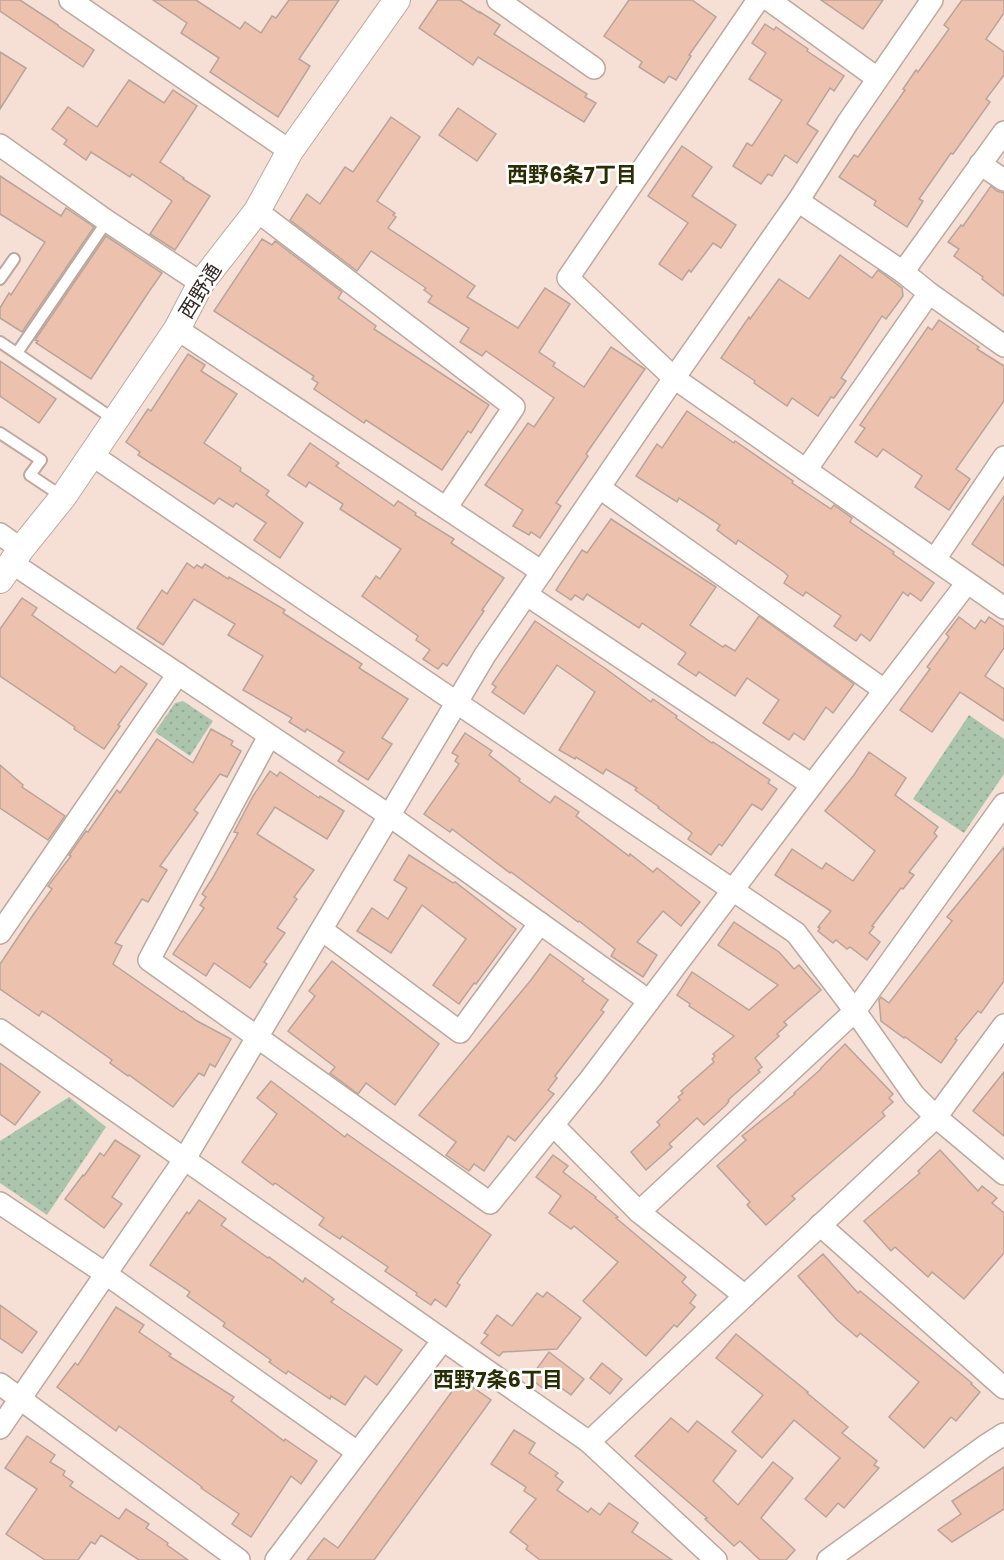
<svg xmlns="http://www.w3.org/2000/svg" width="1004" height="1560" font-family="Poppins,'Noto Sans JP',sans-serif">
<defs>
<pattern id="park-dots" width="8" height="8" patternUnits="userSpaceOnUse" patternTransform="scale(1.5)"><rect width="8" height="8" fill="#abc5ad"/><path d="M2 2h.1M6 6h.1" fill="none" stroke="#94a995" stroke-width="1.8" stroke-linecap="round"/></pattern>
</defs>
<rect width="100%" height="100%" fill="#f6e0d5"/>
<g fill="url(#park-dots)">
<polygon points="183,701 213,721 190,756 155,732 175,703"/>
<polygon points="969,715 1004,739 1004,774 964,833 913,799"/>
<polygon points="69,1097 106,1127 47,1215 0,1183 0,1141"/>
</g>
<g fill="#ecc2ae" stroke="#b9a49a" stroke-width="1.5">
<polygon points="0,0 20,0 58,25 58,26 94,50 83,67 0,11"/>
<polygon points="153,0 196,0 240,29 245,22 261,33 272,16 276,18 289,0 339,0 299,59 310,66 278,117 210,72 219,58 181,33 187,23"/>
<polygon points="438,0 460,0 480,13 480,12 500,25 494,34 587,94 585,97 596,103 584,122 478,57 473,65 419,28"/>
<polygon points="629,0 692,0 716,17 689,55 691,56 676,80 669,76 664,83 639,67 642,62 604,36"/>
<polygon points="821,0 883,0 863,29"/>
<polygon points="962,0 1004,0 1004,13 986,39 1004,52 1004,75 986,99 990,102 953,154 951,153 919,199 923,201 907,227 874,205 876,201 839,177 854,155 858,157 905,90 903,89 916,70 918,72 949,29 944,25"/>
<polygon points="765,24 774,30 776,27 808,49 807,51 844,76 834,91 830,88 807,124 818,131 797,163 785,155 772,176 768,174 761,184 733,166 747,143 752,146 782,100 749,79 766,53 752,43"/>
<polygon points="0,52 26,68 0,109"/>
<polygon points="129,80 164,103 173,90 197,106 160,162 184,178 183,179 210,196 175,250 150,234 172,201 132,174 130,177 91,152 86,160 64,144 67,140 52,129 68,107 97,127"/>
<polygon points="458,108 496,134 477,161 439,135"/>
<polygon points="391,117 420,137 377,201 395,213 393,215 396,217 388,228 475,286 467,297 518,328 545,288 570,304 539,352 555,363 553,366 584,387 611,347 645,369 586,454 588,456 556,503 561,506 540,538 531,532 529,535 513,526 523,510 485,485 528,423 534,427 554,398 486,351 482,356 460,342 469,328 428,302 432,296 424,290 426,288 371,251 357,271 290,220 307,194 320,204 345,167 353,172"/>
<polygon points="682,146 712,167 692,196 736,225 721,248 713,243 691,272 689,270 682,280 659,264 688,223 648,196"/>
<polygon points="0,176 61,216 66,208 94,227 22,332 0,318 0,308 9,293 11,295 45,242 0,214"/>
<polygon points="991,186 997,191 1004,193 1004,296 982,279 983,277 954,256 959,249 948,242 961,225 963,226"/>
<polygon points="106,236 162,273 148,293 91,379 36,343 38,341 35,340"/>
<polygon points="262,239 272,245 275,241 342,292 338,298 376,326 374,329 489,405 471,433 468,431 442,470 366,420 364,423 314,389 318,383 312,379 314,376 214,311"/>
<polygon points="840,255 872,278 878,270 902,288 903,296 886,319 882,316 841,378 846,381 834,398 831,397 818,416 792,398 787,406 754,383 755,381 721,358 749,317 750,319 779,279 809,299"/>
<polygon points="939,320 979,347 977,349 1004,366 1004,401 956,469 970,479 949,510 915,487 922,476 883,449 877,457 855,442 865,428 860,425 928,327 932,330"/>
<polygon points="188,354 205,365 201,371 237,394 204,443 241,468 240,471 269,491 266,495 303,523 280,558 254,540 266,523 236,503 233,507 219,498 214,504 138,455 140,452 126,442 148,409 151,411"/>
<polygon points="0,361 56,399 39,423 0,396"/>
<polygon points="687,411 734,443 735,441 793,481 792,483 831,509 834,505 852,518 850,522 894,552 893,554 934,583 921,601 910,593 908,596 903,592 870,641 861,634 856,641 834,626 841,616 806,592 803,596 784,583 788,576 784,572 738,540 736,544 717,530 720,525 679,498 677,502 636,476 657,444 662,448"/>
<polygon points="310,443 339,463 336,466 394,506 398,501 416,513 415,515 454,539 451,543 504,578 482,610 484,611 447,666 443,663 438,669 423,659 430,650 416,640 418,636 362,596 376,576 380,579 401,549 340,509 343,504 309,482 306,487 288,475"/>
<polygon points="1004,496 1004,566 972,544"/>
<polygon points="611,519 716,587 690,625 723,647 725,645 735,651 759,616 854,684 833,713 826,707 804,740 794,733 789,740 763,723 779,700 747,678 735,696 699,672 696,676 678,664 686,653 642,623 639,628 587,594 583,600 575,595 571,600 556,590 582,550 587,553"/>
<polygon points="187,563 194,568 197,565 202,568 205,564 228,579 229,577 285,610 283,613 362,664 359,668 408,699 382,738 392,744 368,780 338,761 344,752 307,729 305,732 289,722 292,718 243,690 263,656 228,635 235,624 194,599 163,645 137,628 162,590 167,594"/>
<polygon points="22,598 37,608 32,615 115,673 121,666 147,684 118,725 120,726 104,749 74,729 75,727 0,676 0,629"/>
<polygon points="959,617 975,629 981,620 985,623 989,617 1004,627 1004,648 985,676 1004,689 1004,721 960,692 932,732 900,710 930,669 927,667 949,637 946,634"/>
<polygon points="535,621 606,669 651,702 653,699 677,716 676,718 712,743 713,742 770,780 768,783 777,789 762,810 752,804 722,846 719,844 711,855 688,839 692,833 658,808 659,807 635,790 637,788 606,769 603,774 576,757 575,759 559,750 595,692 557,665 524,714 492,692 496,687 492,684"/>
<polygon points="211,729 233,741 231,745 241,751 227,777 220,774 194,810 198,813 160,866 167,870 148,902 142,899 115,943 122,946 113,964 182,1012 183,1011 197,1021 231,1039 215,1067 210,1064 204,1076 199,1073 173,1107 129,1075 128,1076 110,1063 112,1060 50,1016 42,1011 39,1016 0,989 0,964 33,915 52,889 48,886 71,856 69,855 86,831 88,832 117,790 120,793 157,739 193,763"/>
<polygon points="465,733 492,751 489,755 520,779 519,781 550,803 555,796 579,812 576,816 629,856 630,854 653,872 657,868 700,902 681,926 663,911 637,942 657,955 643,977 611,956 615,949 579,921 578,922 511,872 510,873 452,829 450,832 424,814 459,764 455,761 458,756 452,753"/>
<polygon points="869,752 906,778 895,795 938,827 934,833 937,836 909,872 914,875 903,889 901,888 872,926 874,927 869,933 880,942 867,960 850,947 847,949 836,940 833,943 818,931 820,928 818,927 831,911 775,875 792,849 822,869 826,863 853,881 875,851 825,811 854,775"/>
<polygon points="0,765 23,785 22,787 65,816 48,840 0,808"/>
<polygon points="270,771 277,776 280,772 319,798 320,796 344,811 327,839 275,807 257,834 314,870 294,897 297,899 277,928 285,933 264,962 267,964 250,988 214,963 206,976 173,954 204,908 200,905 206,897 202,894 212,879 238,833 234,832 253,796"/>
<polygon points="1004,847 1004,981 981,1013 978,1011 955,1039 957,1040 941,1063 905,1037 904,1038 881,1021 879,1000 881,997 889,1003 952,921 947,917"/>
<polygon points="409,855 453,883 455,882 516,929 476,984 474,983 459,1004 433,985 466,939 422,905 391,953 357,931 372,908 388,919 407,888 394,880"/>
<polygon points="734,922 779,952 794,969 799,965 821,990 784,1022 787,1025 777,1034 779,1036 755,1058 762,1067 758,1070 760,1072 728,1100 729,1101 726,1105 704,1125 697,1118 669,1144 672,1147 646,1170 631,1152 660,1125 657,1122 680,1100 678,1097 683,1093 681,1091 714,1062 712,1059 715,1056 713,1054 734,1036 689,1006 690,1004 677,995 692,972 749,1010 778,985 718,945"/>
<polygon points="550,954 584,979 582,981 608,1000 601,1010 604,1012 555,1076 557,1078 548,1090 554,1094 515,1141 508,1136 484,1171 474,1164 469,1171 446,1155 456,1142 419,1115 531,980"/>
<polygon points="332,961 439,1044 395,1105 366,1083 358,1094 330,1073 335,1067 288,1031 315,996 309,991"/>
<polygon points="845,1044 893,1094 889,1098 893,1102 882,1112 885,1116 792,1196 795,1199 766,1225 747,1205 750,1202 717,1166 746,1140 742,1136 795,1094 794,1093 821,1069 821,1068"/>
<polygon points="0,1063 40,1092 15,1125 0,1114"/>
<polygon points="1004,1072 1004,1136 973,1111"/>
<polygon points="271,1081 345,1137 347,1134 491,1235 457,1283 460,1285 446,1307 435,1299 431,1305 416,1295 417,1293 385,1271 388,1267 342,1236 340,1239 319,1225 324,1218 275,1183 273,1185 242,1162 277,1114 257,1098"/>
<polygon points="115,1140 140,1156 112,1197 122,1204 104,1228 65,1199 83,1175 84,1176 100,1153 104,1156"/>
<polygon points="940,1150 978,1191 982,1186 997,1198 992,1203 1004,1213 1004,1253 964,1299 932,1272 928,1277 895,1247 891,1251 864,1221 920,1173 918,1171"/>
<polygon points="553,1155 568,1166 563,1172 596,1197 595,1198 618,1217 616,1218 686,1277 682,1282 696,1295 690,1303 695,1307 677,1327 674,1325 646,1356 583,1301 618,1262 574,1226 571,1229 549,1213 561,1196 536,1177"/>
<polygon points="199,1200 226,1219 221,1225 268,1258 269,1257 303,1282 305,1278 334,1299 331,1302 402,1350 377,1385 365,1376 345,1405 331,1396 330,1399 288,1371 286,1374 269,1362 271,1360 223,1326 225,1323 187,1296 190,1292 150,1265 187,1212 189,1214"/>
<polygon points="823,1254 858,1293 860,1291 972,1383 971,1384 980,1392 956,1421 951,1417 924,1448 889,1417 919,1382 860,1333 857,1337 837,1320 798,1276"/>
<polygon points="547,1292 581,1318 557,1349 503,1352 499,1356 481,1343 488,1335 484,1333 497,1315 512,1326 537,1293 543,1297"/>
<polygon points="0,1305 37,1332 22,1353 0,1338"/>
<polygon points="116,1307 144,1325 139,1332 171,1354 169,1356 234,1397 231,1401 284,1441 285,1439 317,1461 301,1484 291,1476 251,1537 232,1524 239,1514 201,1488 202,1487 119,1426 116,1431 57,1387 75,1363 78,1365"/>
<polygon points="736,1334 808,1392 807,1393 848,1427 842,1433 877,1461 874,1465 879,1468 844,1508 838,1503 826,1517 805,1499 840,1458 794,1420 762,1458 732,1432 763,1395 716,1358"/>
<polygon points="549,1352 584,1379 571,1395 552,1381 545,1390 530,1378"/>
<polygon points="602,1363 622,1379 610,1394 590,1378"/>
<polygon points="461,1379 491,1400 374,1560 307,1560 324,1538 338,1548"/>
<polygon points="671,1418 688,1432 697,1421 736,1451 713,1481 738,1505 773,1462 793,1478 761,1518 795,1550 786,1560 760,1560 740,1541 734,1546 705,1519 707,1518 635,1456"/>
<polygon points="514,1430 535,1443 529,1453 558,1473 555,1476 563,1482 557,1490 588,1512 591,1508 600,1515 609,1503 638,1523 632,1532 672,1560 540,1560 526,1549 528,1546 510,1532 536,1499 524,1491 526,1487 491,1464"/>
<polygon points="27,1436 55,1455 50,1462 65,1471 63,1475 73,1482 70,1486 119,1519 126,1509 149,1524 146,1528 168,1543 167,1545 188,1560 139,1560 101,1535 95,1544 91,1542 78,1560 45,1560 6,1534 37,1489 5,1468"/>
<polygon points="1004,1467 1004,1509 952,1542 938,1530 961,1514 952,1501"/>
</g>
<g fill="none" stroke-linecap="round" stroke-linejoin="round">
<defs>
<g id="service">
<polyline points="0,279 14,259"/>
<polyline points="0,342 115,420"/>
<polyline points="17,353 107,221"/>
<polyline points="0,433 41,460 30,475 63,497"/>
</g>
<g id="minor">
<polyline points="70,0 290,151"/>
<polyline points="498,0 594,68"/>
<polyline points="758,0 568,278 674,378 1004,608"/>
<polyline points="769,0 877,78"/>
<polyline points="0,145 107,221 201,283"/>
<polyline points="980,164 1004,180"/>
<polyline points="798,201 903,272 929,293 1004,346"/>
<polyline points="257,211 514,407 446,508"/>
<polyline points="903,272 1004,132"/>
<polyline points="177,329 542,572"/>
<polyline points="92,455 796,933 855,1011 914,1095 936,1117 1004,1174"/>
<polyline points="806,470 929,293"/>
<polyline points="600,488 884,690"/>
<polyline points="0,534 21,549"/>
<polyline points="935,559 1004,457"/>
<polyline points="12,563 390,816 649,1001"/>
<polyline points="527,595 812,785"/>
<polyline points="269,736 149,960 490,1203 591,1078 812,785 967,583"/>
<polyline points="322,930 460,1032 540,923"/>
<polyline points="0,933 178,674"/>
<polyline points="0,1030 589,1442 716,1560"/>
<polyline points="553,1125 639,1212 745,1296"/>
<polyline points="0,1203 106,1274 357,1452"/>
<polyline points="639,1212 855,1011 1004,804"/>
<polyline points="820,1225 1004,1388"/>
<polyline points="0,1384 239,1560"/>
<polyline points="0,1428 184,1160 485,655 674,378 798,201 848,122 932,0"/>
<polyline points="589,1442 936,1117 1004,1025"/>
<polyline points="276,1560 443,1340"/>
<polyline points="828,1560 985,1446 1004,1434"/>
</g>
<polyline id="tertiary" points="0,580 21,549 63,497 177,329 201,283 257,211 290,151 397,0"/>
</defs>
<use href="#service" stroke="#bda89e" stroke-width="14"/>
<use href="#minor" stroke="#bda89e" stroke-width="24"/>
<use href="#tertiary" stroke="#bda89e" stroke-width="28"/>
<use href="#service" stroke="#fff" stroke-width="10"/>
<use href="#minor" stroke="#fff" stroke-width="21"/>
<use href="#tertiary" stroke="#fff" stroke-width="26"/>
</g>
<g text-anchor="middle" dominant-baseline="central" stroke-width="5" stroke-linejoin="round" paint-order="stroke">
<g font-size="20" fill="#322925" stroke="#fff">
<text transform="translate(200 291) rotate(-58)">西野通</text>
</g>
<g font-size="21" font-weight="bold" fill="#2a2e05" stroke="#fff">
<text x="572" y="174">西野6条7丁目</text>
<text x="498" y="1379">西野7条6丁目</text>
</g>
</g>
</svg>
